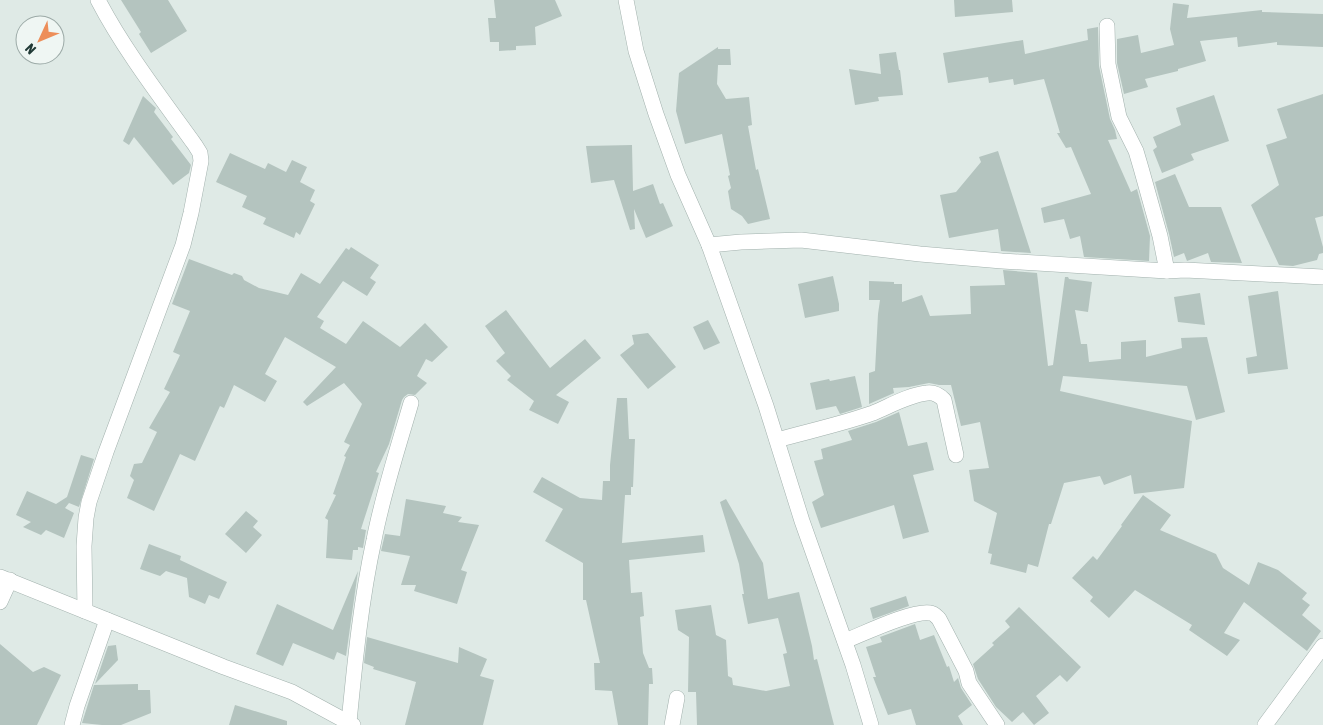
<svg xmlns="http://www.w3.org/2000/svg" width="1323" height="725" font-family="'Asap Condensed',sans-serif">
<rect width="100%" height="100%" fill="#dfeae6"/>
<g fill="#b4c4bf">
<polygon points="121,0 168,0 187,31 151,53 139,34 141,32"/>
<polygon points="494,0 555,0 562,16 535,27 536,45 516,46 516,50 499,51 499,42 490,42 488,18 496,18"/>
<polygon points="954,0 1012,0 1013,12 955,17"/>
<polygon points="1173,3 1189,5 1187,18 1262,10 1262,12 1323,14 1323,47 1277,45 1277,42 1238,47 1237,37 1200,41 1206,61 1178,69 1178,71 1145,79 1148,87 1124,94 1117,63 1117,39 1138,35 1141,53 1174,45 1170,29"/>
<polygon points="1098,27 1099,66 1110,119 1115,130 1117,139 1108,140 1131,192 1137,189 1150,236 1149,261 1084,257 1080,236 1070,239 1064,219 1044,223 1041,208 1091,194 1071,147 1066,148 1057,133 1060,133 1044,79 1014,85 1013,79 989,83 988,77 948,83 943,53 1023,40 1025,54 1088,40 1087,29"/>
<polygon points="718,47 718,49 730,49 731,65 718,65 717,84 726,99 749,97 752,125 748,126 756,170 758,169 770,219 748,224 742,216 731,209 728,191 731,188 728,176 730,175 722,134 685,144 676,111 679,73"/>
<polygon points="896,52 899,70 900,70 903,95 878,97 879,101 855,105 849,69 881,74 879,54"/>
<polygon points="1323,94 1323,216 1315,218 1323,247 1323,253 1319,254 1317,260 1293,266 1279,265 1251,205 1279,185 1266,145 1287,138 1277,109"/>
<polygon points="1214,95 1229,141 1191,154 1194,160 1162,173 1153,150 1157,147 1153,137 1181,125 1176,108"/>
<polygon points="143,96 156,108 154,112 173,137 171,139 191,165 189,173 173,185 134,137 129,145 123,141"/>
<polygon points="632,145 633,191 653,184 660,204 663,203 673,226 646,238 634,209 635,229 630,230 614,180 591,183 586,146"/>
<polygon points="998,151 1031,253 1001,251 998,229 949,238 940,195 956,192 981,162 979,157"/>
<polygon points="230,153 265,169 268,163 286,172 292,160 307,167 300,182 315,190 310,201 315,204 300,235 296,232 294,238 263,224 266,218 242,207 247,196 216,182"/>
<polygon points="1175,174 1189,207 1221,207 1242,263 1211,262 1208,253 1187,261 1184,253 1174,257 1169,234 1155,182"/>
<polygon points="351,247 379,265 370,278 376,282 367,296 343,281 317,317 324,321 320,328 346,344 363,321 400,347 425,323 448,347 432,362 426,359 417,376 427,383 415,395 408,394 404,397 402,400 389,444 376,472 379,473 361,529 366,530 363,548 358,547 358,550 353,550 352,560 326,558 328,520 325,518 336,495 333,494 346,457 344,456 350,445 344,442 362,404 344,383 307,406 303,402 336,367 285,337 265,374 277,381 265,402 234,385 224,408 220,406 195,461 180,454 154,511 127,498 134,480 130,476 134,464 142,463 157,432 149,428 170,392 164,389 180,355 173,352 190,311 172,304 189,259 232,275 234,273 242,276 244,280 259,288 288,295 301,273 320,284 346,248 349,250"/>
<polygon points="1003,270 1037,273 1048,366 1053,365 1065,277 1068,277 1069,279 1092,282 1088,312 1075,310 1081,344 1087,344 1089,362 1121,359 1121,342 1146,340 1146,357 1182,348 1181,338 1207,337 1225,412 1196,420 1187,386 1063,376 1060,391 1192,421 1184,488 1134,494 1131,475 1104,485 1100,476 1064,483 1051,524 1049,524 1038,567 1028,564 1026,573 990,564 992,554 988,553 997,513 974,501 969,470 989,468 980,422 961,426 951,385 939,385 929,383 909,387 893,388 894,393 869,404 869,373 875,371 878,314 880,300 869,300 869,281 894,282 894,284 902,284 902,302 922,295 930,316 971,314 970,286 1005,285"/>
<polygon points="833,276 839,304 839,311 805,318 798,284"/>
<polygon points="1278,291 1288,369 1248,374 1246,358 1257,356 1248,296"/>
<polygon points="1200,293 1205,325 1178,322 1174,297"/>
<polygon points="506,310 550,368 585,339 601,358 556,395 569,402 558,424 529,410 534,401 507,380 511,376 496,361 505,353 485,326"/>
<polygon points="708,320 720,343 704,350 693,327"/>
<polygon points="648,333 676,367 648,389 620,355 634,344 632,335"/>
<polygon points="855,376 862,407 840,414 836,406 816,410 810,383 829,379 830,381"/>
<polygon points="617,398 627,398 629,439 635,439 633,487 631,487 631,495 625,495 622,543 703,535 705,552 629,560 631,593 642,592 644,616 640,617 643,653 649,668 652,668 653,684 649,684 648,725 618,725 612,691 595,690 594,663 600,663 586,600 583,600 583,563 545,541 563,509 533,492 542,477 580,498 602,500 603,481 610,481 610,465"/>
<polygon points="899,412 908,446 927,442 934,470 913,475 929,532 903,539 894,505 821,528 812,502 824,495 814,461 823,459 821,449 852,440 848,431 876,422"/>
<polygon points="81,455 94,459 79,507 69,503 65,508 74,513 64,538 46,530 41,535 23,527 31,522 16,515 27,491 56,504 67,497"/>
<polygon points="1143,495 1171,515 1160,530 1216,554 1223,568 1249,585 1258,562 1278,570 1307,593 1302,599 1310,605 1302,615 1321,631 1307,651 1244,602 1224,633 1240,640 1227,656 1189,630 1192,625 1135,590 1109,618 1090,601 1093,597 1072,578 1093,556 1097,560 1122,526 1121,525"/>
<polygon points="406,499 446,506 443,513 462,517 458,522 479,525 461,570 467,572 457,604 414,591 416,585 401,585 410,556 381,551 385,534 400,536"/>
<polygon points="726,499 763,563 768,599 799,592 812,646 814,660 817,659 834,725 697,725 696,692 688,692 689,637 678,630 675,610 711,605 716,635 726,640 728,676 732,678 733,685 766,691 790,686 783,654 787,653 778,618 748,624 742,594 744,594 739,564 720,502"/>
<polygon points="246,511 258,521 253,527 262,535 246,553 225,534"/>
<polygon points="149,544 181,556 180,560 227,582 219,599 209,595 205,604 189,597 187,578 166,571 160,576 140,569"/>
<polygon points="358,571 346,656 337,652 334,660 293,643 283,666 256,654 277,604 333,630"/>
<polygon points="906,596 909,606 873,619 870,608"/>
<polygon points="1019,607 1081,667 1067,682 1060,675 1036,696 1049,713 1034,725 1023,712 1012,722 996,707 978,679 973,664 994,645 992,643 1010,627 1005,621"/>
<polygon points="915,624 920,640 934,635 947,667 949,666 954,682 958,678 961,688 972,705 958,716 963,725 916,725 911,709 888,715 873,677 876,677 866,647 882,642 880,637"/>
<polygon points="367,637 458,663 459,647 487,659 480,676 494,680 483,725 405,725 416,682 373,669 374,667 364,663"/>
<polygon points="0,644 33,672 44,667 61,675 37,725 0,725"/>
<polygon points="116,645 118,660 95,684 108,646"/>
<polygon points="138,684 138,690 150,690 151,713 121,725 102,725 82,723 94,685"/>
<polygon points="235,705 287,721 287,725 229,725"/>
</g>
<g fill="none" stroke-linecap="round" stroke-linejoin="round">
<defs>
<g id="street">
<polyline points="626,0 636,51 656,114 678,175 709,245 766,406 802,521 853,665 871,725"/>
<polyline points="1107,26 1108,64 1119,117 1136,151 1141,168 1160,236 1167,271"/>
<polyline points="709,245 741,242 801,240 920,254 1002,261 1167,271 1185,270 1323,277"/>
<path d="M777 440C809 431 842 424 873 413 890 406 908 395 927 393 934 392 939 395 944 400L956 455"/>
<polyline points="0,577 224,667 292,692 353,725"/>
<polyline points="0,602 10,580"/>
<path d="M85 611 84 546 86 518 89 502 106 452 183 245 191 213 201 161 200 153 195 145C162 99 124 50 98 0"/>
<path d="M845 641C863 634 912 610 930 613 934 613 936 616 939 619L966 671 969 683 997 725"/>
<path d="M349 722C355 661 361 600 374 540 383 493 398 448 411 403"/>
<polyline points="72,725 77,706 107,620"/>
<polyline points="672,725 677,698"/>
<polyline points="1265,725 1323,646"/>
</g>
</defs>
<use href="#street" stroke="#a2b1ad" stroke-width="16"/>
<use href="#street" stroke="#fff" stroke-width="15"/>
</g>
<g transform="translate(40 40) rotate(226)"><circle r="24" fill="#eff6f3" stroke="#9caaa7"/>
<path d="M0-4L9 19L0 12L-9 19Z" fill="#ed8e59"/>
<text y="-8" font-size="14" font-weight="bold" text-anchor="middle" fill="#203935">N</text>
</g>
</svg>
